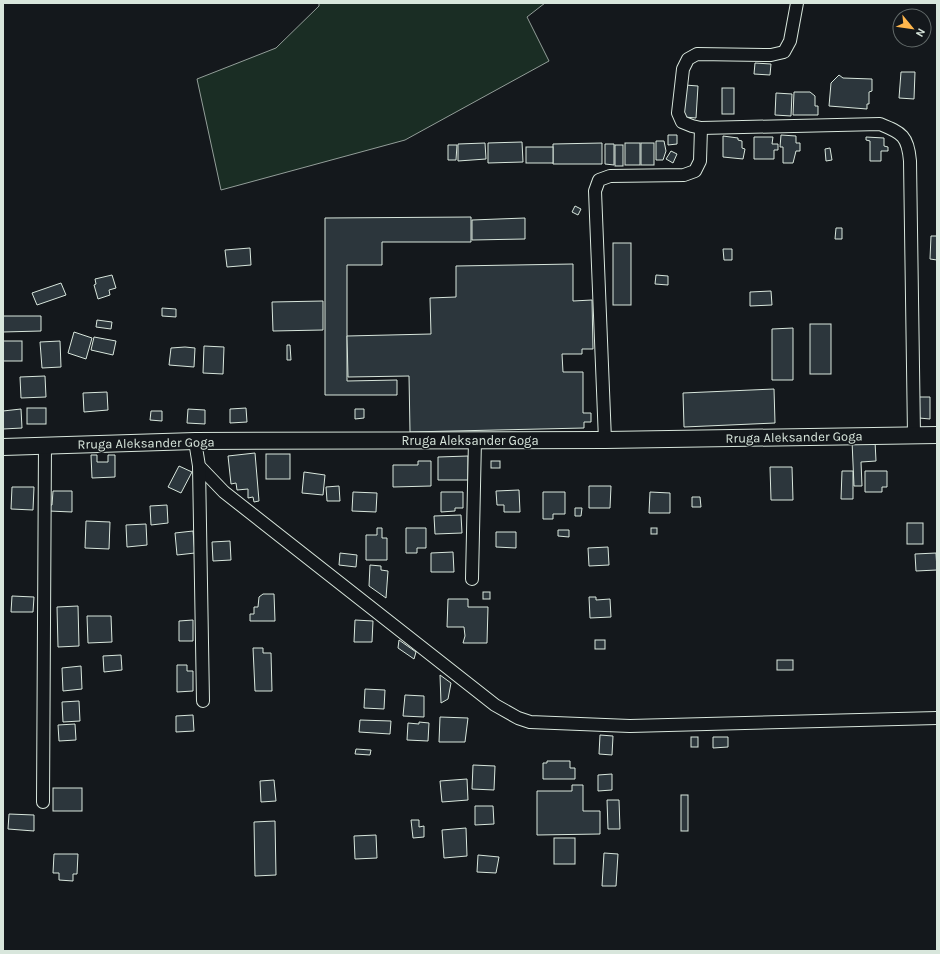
<svg xmlns="http://www.w3.org/2000/svg" width="940" height="954" font-family="Karla,sans-serif">
<rect width="100%" height="100%" fill="#14181c"/>
<polygon fill="#1a2d24" stroke="#939e99" points="319,3 545,3 527,17 549,61 405,140 221,190 197,79 276,48 319,6"/>
<g fill="#2c363c" stroke="#d8e6dc">
<polygon points="755,63 771,64 770,75 754,74"/>
<polygon points="901,72 915,72 914,99 899,98"/>
<polygon points="839,75 843,78 872,79 872,91 869,92 869,104 867,104 867,109 829,106 831,83"/>
<polygon points="685,85 698,86 696,118 684,117"/>
<rect x="722" y="88" width="12" height="26"/>
<polygon points="794,92 810,92 815,96 815,106 818,106 818,115 793,115"/>
<polygon points="776,93 792,94 791,116 775,115"/>
<polygon points="668,135 677,135 677,144 668,145"/>
<polygon points="781,135 796,136 796,143 800,143 800,151 796,151 793,163 783,163 783,147 780,147"/>
<polygon points="723,136 738,138 738,140 742,141 742,148 745,149 743,159 723,157"/>
<polygon points="754,137 773,137 772,144 778,144 778,150 774,150 774,159 754,159"/>
<polygon points="866,137 884,138 884,146 888,147 888,151 881,151 881,161 870,161 870,141 866,140"/>
<polygon points="656,141 664,141 666,151 663,160 656,160"/>
<polygon points="522,142 523,162 488,163 488,143"/>
<polygon points="485,143 486,159 458,161 458,144"/>
<polygon points="602,143 602,164 553,164 553,144"/>
<rect x="625" y="143" width="15" height="22"/>
<rect x="641" y="143" width="13" height="22"/>
<polygon points="605,144 614,144 614,165 605,164"/>
<polygon points="448,145 457,145 456,160 448,160"/>
<rect x="615" y="145" width="8" height="21"/>
<rect x="526" y="147" width="27" height="16"/>
<polygon points="830,148 832,160 826,161 825,149"/>
<polygon points="671,151 677,154 673,163 666,159"/>
<polygon points="575,206 581,209 578,215 572,212"/>
<polygon points="471,217 471,242 382,242 382,265 347,265 347,381 397,380 397,395 325,395 325,218"/>
<polygon points="525,218 525,239 472,240 472,220"/>
<polygon points="836,228 842,228 842,239 835,239"/>
<polygon points="931,236 937,236 937,260 930,259"/>
<rect x="613" y="243" width="18" height="62"/>
<polygon points="250,248 251,265 227,267 225,250"/>
<polygon points="723,249 732,249 732,260 724,260"/>
<polygon points="573,264 573,301 592,300 593,349 582,349 582,354 562,354 563,372 583,372 583,413 591,413 591,422 584,422 584,428 410,432 409,376 348,377 347,336 431,334 430,298 456,297 456,266"/>
<polygon points="112,275 116,288 109,290 110,295 98,299 94,285 96,284 95,279"/>
<polygon points="656,275 668,276 668,285 655,284"/>
<polygon points="61,283 66,295 37,305 32,293"/>
<polygon points="771,291 772,305 750,306 750,292"/>
<polygon points="323,301 323,330 273,331 272,302"/>
<polygon points="162,308 176,309 176,317 162,316"/>
<polygon points="3,316 41,316 41,331 3,332"/>
<polygon points="97,320 112,322 111,329 96,327"/>
<rect x="810" y="324" width="21" height="50"/>
<polygon points="793,328 793,380 772,380 772,329"/>
<polygon points="74,332 92,338 86,359 68,353"/>
<polygon points="94,337 116,341 113,355 91,350"/>
<rect x="3" y="341" width="19" height="20"/>
<polygon points="60,341 61,367 42,368 40,342"/>
<polygon points="287,345 290,345 291,360 287,360"/>
<polygon points="204,346 224,347 223,374 203,373"/>
<polygon points="185,347 195,348 194,367 169,365 171,348"/>
<polygon points="45,376 46,397 21,398 20,377"/>
<polygon points="774,389 775,423 684,427 683,393"/>
<polygon points="107,392 108,410 84,412 83,393"/>
<polygon points="919,397 930,397 930,419 919,418"/>
<rect x="27" y="408" width="19" height="16"/>
<polygon points="246,408 247,422 230,423 230,409"/>
<polygon points="21,409 22,428 3,429 3,411"/>
<polygon points="188,409 205,410 205,424 187,423"/>
<polygon points="355,409 364,409 364,418 355,419"/>
<polygon points="151,411 162,411 162,421 150,420"/>
<polygon points="852,441 875,441 876,461 861,462 862,486 854,486"/>
<polygon points="255,453 259,501 254,502 253,497 248,498 248,489 237,490 236,483 231,484 228,456"/>
<rect x="266" y="454" width="24" height="25"/>
<polygon points="91,455 97,455 97,462 108,462 108,455 115,455 115,477 92,478"/>
<polygon points="468,456 468,480 438,480 438,457"/>
<polygon points="418,461 431,461 431,486 393,487 393,465 418,465"/>
<rect x="491" y="461" width="9" height="7"/>
<polygon points="179,466 192,472 181,493 168,487"/>
<polygon points="770,467 792,467 793,500 771,500"/>
<polygon points="842,471 853,471 853,499 841,499"/>
<polygon points="865,471 887,471 887,487 882,487 882,492 865,492"/>
<polygon points="304,472 325,475 323,495 302,493"/>
<polygon points="339,486 340,501 327,501 326,487"/>
<polygon points="589,486 611,486 610,508 589,508"/>
<polygon points="12,487 34,487 33,510 11,509"/>
<polygon points="519,490 520,512 504,512 504,505 497,505 496,491"/>
<polygon points="53,491 72,491 72,512 49,511 49,505 52,505"/>
<polygon points="353,492 377,493 376,512 352,511"/>
<polygon points="441,492 463,492 463,508 455,508 455,511 441,512"/>
<polygon points="543,492 565,492 565,514 553,514 553,519 543,519"/>
<polygon points="650,492 670,493 670,513 649,513"/>
<polygon points="692,497 700,497 701,507 692,507"/>
<polygon points="167,505 168,523 151,525 150,506"/>
<polygon points="575,508 582,508 581,516 575,516"/>
<polygon points="461,515 462,533 435,534 434,516"/>
<polygon points="86,521 110,522 109,549 85,548"/>
<rect x="907" y="523" width="16" height="21"/>
<polygon points="146,524 147,545 127,547 126,525"/>
<polygon points="377,528 382,528 382,538 387,538 387,560 366,560 366,535 377,535"/>
<polygon points="406,528 426,528 426,548 417,548 417,553 406,553"/>
<rect x="651" y="528" width="6" height="6"/>
<polygon points="558,530 569,530 569,537 558,536"/>
<polygon points="193,531 195,553 177,555 175,533"/>
<polygon points="496,532 516,532 516,548 496,547"/>
<polygon points="230,541 231,560 213,561 212,542"/>
<polygon points="608,547 609,565 589,566 588,548"/>
<polygon points="453,552 454,572 431,572 431,553"/>
<polygon points="340,553 357,555 356,567 339,565"/>
<polygon points="936,553 937,570 916,571 915,554"/>
<polygon points="370,565 381,566 381,570 388,571 386,598 369,586"/>
<rect x="483" y="592" width="7" height="7"/>
<polygon points="263,594 274,594 275,621 250,621 250,614 254,614 254,607 258,607 259,597"/>
<polygon points="12,596 34,597 33,612 11,612"/>
<polygon points="589,597 596,597 596,600 610,599 611,617 590,618"/>
<polygon points="448,599 468,599 468,607 488,607 487,643 463,643 465,636 464,627 447,627"/>
<polygon points="78,606 79,646 58,647 57,607"/>
<polygon points="87,616 111,616 112,642 88,643"/>
<polygon points="193,620 193,641 179,641 179,621"/>
<polygon points="355,620 373,621 372,642 354,642"/>
<polygon points="399,640 416,652 414,659 398,648"/>
<rect x="595" y="640" width="10" height="9"/>
<polygon points="253,648 263,648 263,653 271,653 272,691 255,691"/>
<polygon points="121,655 122,670 104,672 103,656"/>
<rect x="777" y="660" width="16" height="10"/>
<polygon points="177,665 187,665 187,671 193,671 193,691 177,692"/>
<polygon points="81,666 82,689 63,691 62,668"/>
<polygon points="440,675 451,683 448,699 441,703"/>
<polygon points="365,689 385,690 384,709 364,708"/>
<polygon points="405,695 424,696 424,717 403,716"/>
<polygon points="79,701 80,721 63,722 62,702"/>
<polygon points="193,715 194,731 176,732 176,716"/>
<polygon points="440,717 468,718 465,742 439,742"/>
<polygon points="360,720 391,721 390,734 359,732"/>
<polygon points="419,722 429,723 428,741 407,740 408,723 419,724"/>
<polygon points="75,724 76,740 59,741 58,725"/>
<polygon points="600,735 613,736 612,755 599,754"/>
<rect x="691" y="737" width="7" height="10"/>
<polygon points="713,737 728,737 728,747 713,748"/>
<polygon points="356,749 371,750 370,755 355,754"/>
<polygon points="547,761 570,761 570,768 575,768 575,779 543,779 543,763 547,763"/>
<polygon points="473,765 495,766 494,790 472,789"/>
<polygon points="612,774 612,790 598,791 598,775"/>
<polygon points="467,779 468,800 442,802 440,781"/>
<polygon points="274,780 276,801 261,802 260,781"/>
<polygon points="572,785 583,785 583,811 600,811 600,834 537,835 537,791 572,791"/>
<rect x="53" y="788" width="29" height="23"/>
<rect x="681" y="795" width="7" height="36"/>
<polygon points="607,800 619,800 620,829 608,829"/>
<polygon points="475,806 493,806 494,824 475,825"/>
<polygon points="9,814 34,815 34,831 8,829"/>
<polygon points="411,820 419,820 419,827 424,826 424,837 413,838"/>
<polygon points="275,821 276,875 255,876 254,822"/>
<polygon points="466,828 467,856 444,858 442,830"/>
<polygon points="376,835 377,858 355,859 354,836"/>
<rect x="554" y="838" width="21" height="26"/>
<polygon points="604,853 618,854 616,886 602,886"/>
<polygon points="54,854 78,854 77,874 73,874 73,881 59,880 59,873 53,873"/>
<polygon points="478,855 499,857 496,873 477,872"/>
</g>
<g fill="none" stroke-linecap="round" stroke-linejoin="round">
<defs>
<g id="minor">
<path d="M797 3 790 41 784 52 771 55 697 54 688 59 683 69 678 113 682 122 692 126 701 128 880 124C902 133 908 136 910 161L914 435"/>
<polyline points="605,440 595,191 599,180 610,176 684,175 695,171 700,161 701,128"/>
<polyline points="195,441 199,466 224,492 495,705 518,718 530,722 630,726 937,718"/>
<polyline points="199,466 203,701"/>
<polyline points="472,579 475,440"/>
<polyline points="43,802 45,445"/>
</g>
<polyline id="major" points="3,447 195,441 605,440 937,435"/>
</defs>
<use href="#minor" stroke="#d8e6dc" stroke-width="14"/>
<use href="#major" stroke="#d8e6dc" stroke-width="18"/>
<use href="#minor" stroke="#14181c" stroke-width="12"/>
<use href="#major" stroke="#14181c" stroke-width="16"/>
</g>
<g text-anchor="middle" dominant-baseline="central" stroke-width="3" stroke-linejoin="round" paint-order="stroke">
<g font-size="13" fill="#d8e6dc" stroke="#14181c">
<text transform="translate(794 437) rotate(-1)">Rruga Aleksander Goga</text>
<text x="470" y="440">Rruga Aleksander Goga</text>
<text transform="translate(146 443) rotate(-1)">Rruga Aleksander Goga</text>
</g>
</g>
<rect width="940" height="954" fill="none" stroke="#d8e6dc" stroke-width="8"/>
<g transform="translate(912 28) rotate(119)"><circle r="19" fill="#14181c" stroke="#626a69"/>
<path d="M0-3L7 15L0 10L-7 15Z" fill="#ffb74d"/>
<text y="-6" font-size="11" font-weight="bold" text-anchor="middle" fill="#d8e6dc">N</text>
</g>
</svg>
